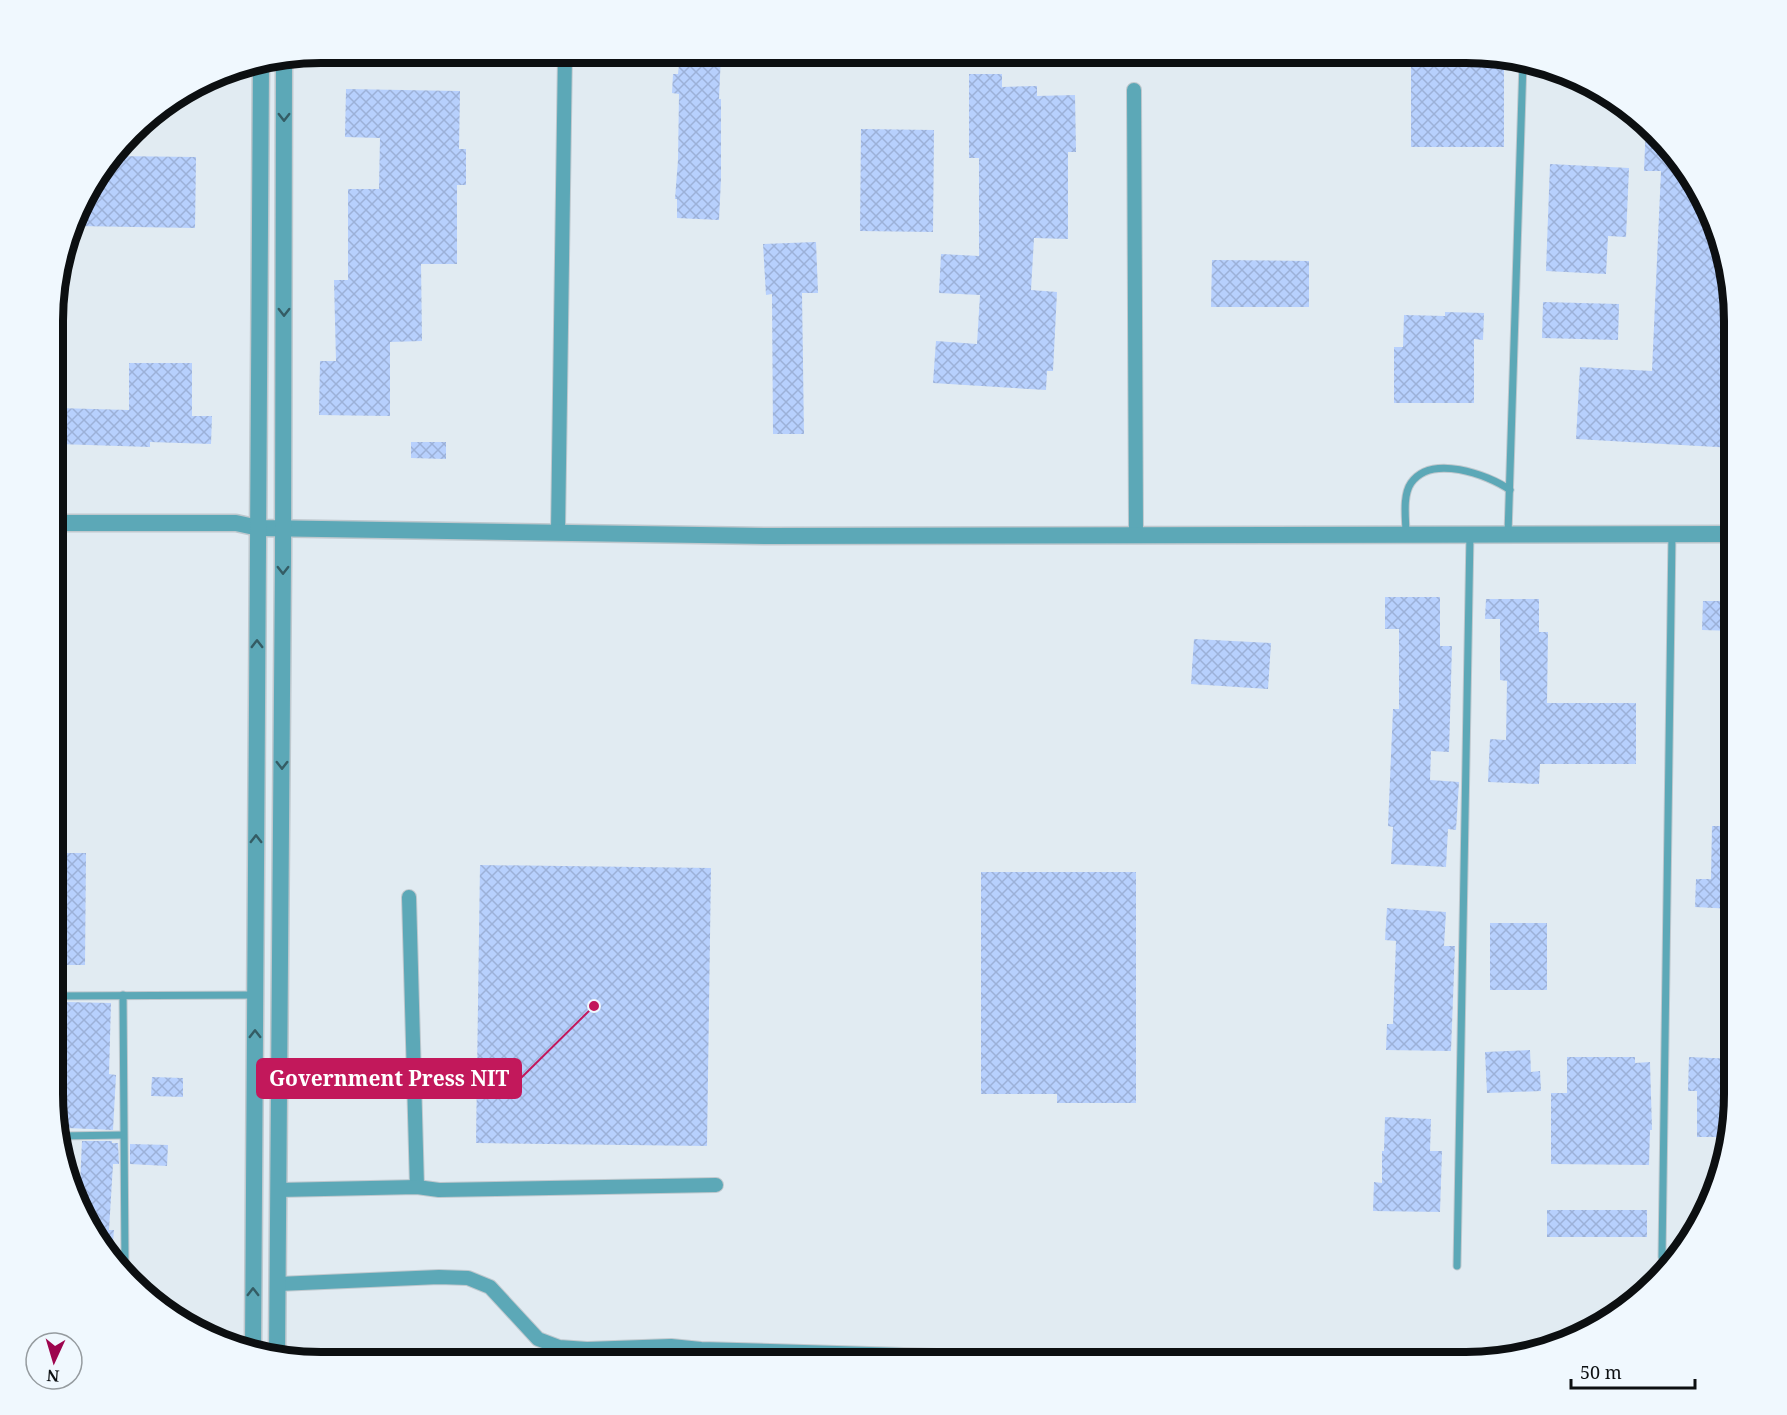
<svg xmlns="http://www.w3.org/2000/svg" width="1787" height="1415" font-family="'Noto Serif',serif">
<defs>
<pattern id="building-cross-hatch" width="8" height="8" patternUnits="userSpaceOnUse" patternTransform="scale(1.5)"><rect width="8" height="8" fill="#b7d0fd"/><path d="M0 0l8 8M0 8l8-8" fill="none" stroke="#9cb1d8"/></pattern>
</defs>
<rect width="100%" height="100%" fill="#e1ebf2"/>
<g fill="url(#building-cross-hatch)">
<polygon points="680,53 721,54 719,99 721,99 721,179 719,220 677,218 677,199 675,199 678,160 679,94 672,93 673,74 678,74"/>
<polygon points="1411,56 1504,58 1504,147 1411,147"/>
<polygon points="969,74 1002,74 1002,87 1037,86 1037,96 1075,95 1076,152 1068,152 1068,239 1034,238 1031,290 1057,292 1053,371 1047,371 1046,390 933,383 936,341 977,344 980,295 939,293 941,254 979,256 979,158 969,158"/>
<polygon points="346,89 460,91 459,149 466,149 466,185 457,185 457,264 421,264 422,341 390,342 390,416 319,415 320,361 336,361 334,280 348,280 348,189 379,189 380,138 345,137"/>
<polygon points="1646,123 1714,218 1734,320 1734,448 1576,439 1580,367 1652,371 1661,171 1644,171"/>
<polygon points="861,129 934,130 933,232 860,231"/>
<polygon points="114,156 196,157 195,228 75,226 88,187"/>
<polygon points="1550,164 1629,168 1626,237 1608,236 1606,274 1546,271"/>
<polygon points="816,242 818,293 802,293 804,434 773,434 772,294 766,295 763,244"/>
<polygon points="1212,260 1309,261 1309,307 1211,307"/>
<polygon points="1543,302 1619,304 1618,340 1542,338"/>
<polygon points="1445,312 1484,313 1483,340 1474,339 1474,403 1394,403 1394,347 1403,347 1404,315 1445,316"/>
<polygon points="129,363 192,363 192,416 212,416 211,444 150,442 150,447 58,444 58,408 129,410"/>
<polygon points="411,442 446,442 446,459 411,458"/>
<polygon points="1385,597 1440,597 1440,646 1452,646 1449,752 1431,751 1430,780 1459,782 1456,830 1448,829 1446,867 1391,864 1393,827 1388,826 1393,709 1399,709 1399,629 1385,629"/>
<polygon points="1486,599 1539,599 1539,632 1548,632 1547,703 1636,703 1636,764 1540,764 1539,784 1488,782 1490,739 1506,740 1507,681 1500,680 1500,619 1485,619"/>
<polygon points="1703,601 1734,601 1734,631 1702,630"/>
<polygon points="1194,639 1271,643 1268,689 1191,684"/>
<polygon points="1712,826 1734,826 1734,909 1695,907 1696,879 1711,879"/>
<polygon points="54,853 86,853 85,965 53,965"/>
<polygon points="480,865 711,868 707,1146 476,1143"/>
<polygon points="981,872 1136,872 1136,1103 1057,1103 1057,1094 981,1094"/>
<polygon points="1387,908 1446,912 1444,946 1455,946 1451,1051 1386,1050 1387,1024 1393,1024 1396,941 1385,940"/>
<rect x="1490" y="923" width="57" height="67"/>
<polygon points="66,1002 111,1003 109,1074 116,1075 113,1130 68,1128 68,1120 55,1119 53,1112 53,1004 65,1005"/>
<polygon points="1530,1050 1531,1072 1540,1071 1541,1091 1487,1093 1485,1052"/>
<polygon points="1567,1057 1635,1057 1635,1063 1650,1062 1652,1130 1650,1130 1649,1165 1551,1164 1551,1093 1567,1093"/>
<polygon points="1689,1057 1734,1059 1734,1112 1728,1137 1697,1137 1697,1091 1688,1091"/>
<polygon points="152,1077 183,1078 183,1097 151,1096"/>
<polygon points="1385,1117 1431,1119 1430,1151 1442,1151 1440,1212 1373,1211 1374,1182 1382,1183 1382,1151 1384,1151"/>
<polygon points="82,1141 112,1141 112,1143 118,1143 119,1164 113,1164 109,1230 114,1230 112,1255 80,1213 79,1207"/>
<polygon points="130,1144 168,1145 167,1166 130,1164"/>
<rect x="1547" y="1210" width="100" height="27"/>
</g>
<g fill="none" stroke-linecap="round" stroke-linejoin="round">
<defs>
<g id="service">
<path d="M1406 534C1406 520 1402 496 1411 483 1431 454 1487 474 1510 490"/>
<polyline points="1508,534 1523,62"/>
<polyline points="123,995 125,1262"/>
<polyline points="53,996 255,995"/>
<polyline points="60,1136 123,1135"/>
<polyline points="1662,1257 1672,534"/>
<polyline points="1457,1266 1470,534"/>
<polyline points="701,1362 701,1349"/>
</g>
<g id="minor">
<polyline points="1134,90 1136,535"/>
<polyline points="558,532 565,53"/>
<polyline points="409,897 417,1187"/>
<polyline points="278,1190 417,1187 439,1190 716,1185"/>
<polyline points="278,1284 439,1277 468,1278 490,1287 538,1339 559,1347 587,1349 671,1346 701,1349 970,1357 1475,1361"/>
</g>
<g id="tertiary">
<polyline points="54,523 236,523 259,528 769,536 1734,534"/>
<polyline points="253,1350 261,62"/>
<polyline points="277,1356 283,561 284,59"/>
</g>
</defs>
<use href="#service" stroke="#bfc8ce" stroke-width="9"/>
<use href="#minor" stroke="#bfc8ce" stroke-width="16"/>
<use href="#tertiary" stroke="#bfc8ce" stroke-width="19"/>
<use href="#service" stroke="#5ca8b7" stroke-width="7"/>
<use href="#minor" stroke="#5ca8b7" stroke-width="14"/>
<use href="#tertiary" stroke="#5ca8b7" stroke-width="16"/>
</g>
<defs><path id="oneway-chevron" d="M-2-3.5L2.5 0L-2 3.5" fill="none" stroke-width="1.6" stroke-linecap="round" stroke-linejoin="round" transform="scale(1.5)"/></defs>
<g stroke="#345c64">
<use href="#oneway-chevron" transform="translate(284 117) rotate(90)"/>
<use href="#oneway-chevron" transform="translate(284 312) rotate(90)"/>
<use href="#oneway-chevron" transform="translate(283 570) rotate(90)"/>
<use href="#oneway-chevron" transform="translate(257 644) rotate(-90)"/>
<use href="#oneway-chevron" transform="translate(282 765) rotate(90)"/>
<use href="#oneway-chevron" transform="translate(256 839) rotate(-90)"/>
<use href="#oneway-chevron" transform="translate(255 1034) rotate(-90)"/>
<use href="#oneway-chevron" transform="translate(253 1292) rotate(-90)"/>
</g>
<path d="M0 0H1787V1415H0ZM321 63H1466A258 258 0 0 1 1724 321V1094A258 258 0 0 1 1466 1352H321A258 258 0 0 1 63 1094V321A258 258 0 0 1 321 63Z" fill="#f0f8fe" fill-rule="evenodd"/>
<path fill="none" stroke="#0c0f11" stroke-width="8" d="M321 63H1466A258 258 0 0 1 1724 321V1094A258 258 0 0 1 1466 1352H321A258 258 0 0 1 63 1094V321A258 258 0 0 1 321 63Z"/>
<path fill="none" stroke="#c2185b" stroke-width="2" d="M594 1006L521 1078"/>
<circle fill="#c2185b" stroke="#f0f8fe" stroke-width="2" cx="594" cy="1006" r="6"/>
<rect fill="#c2185b" stroke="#c2185b" stroke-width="2" x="257" y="1059" width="264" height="39" rx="6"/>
<g font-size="21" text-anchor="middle" font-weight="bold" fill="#fff">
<text x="389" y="1086">Government Press NIT</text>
</g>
<g transform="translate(54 1361) rotate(184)"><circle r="28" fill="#f0f8fe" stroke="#959b9f" stroke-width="1.5"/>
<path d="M0-4.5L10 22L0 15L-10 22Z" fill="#9d054e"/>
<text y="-9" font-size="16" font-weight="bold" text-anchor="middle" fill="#0c0f11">N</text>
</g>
<path d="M1571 1379v9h124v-9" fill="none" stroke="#0c0f11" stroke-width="3"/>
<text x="1580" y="1379" font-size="18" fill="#0c0f11" stroke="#f0f8fe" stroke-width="4.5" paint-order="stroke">50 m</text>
</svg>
